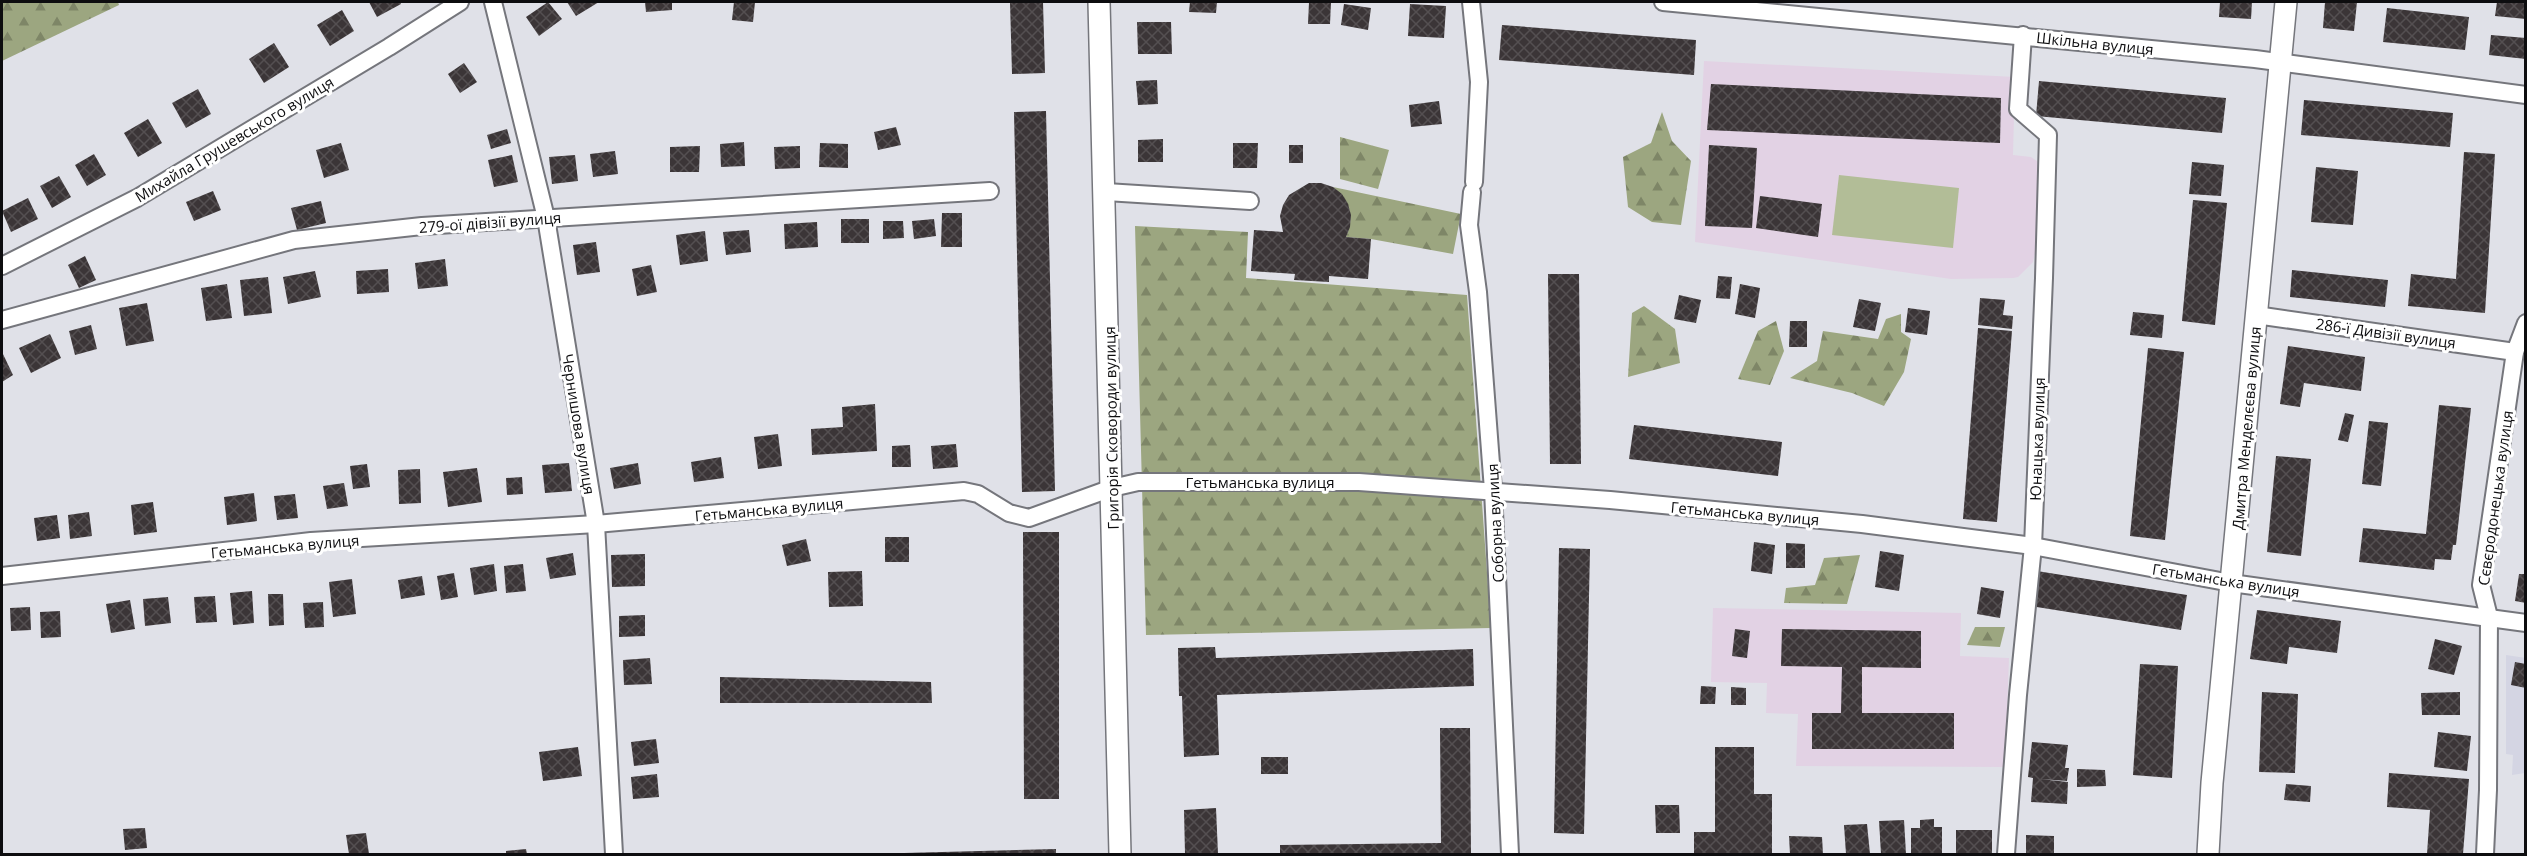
<svg xmlns="http://www.w3.org/2000/svg" width="2527" height="856" font-family="'Open Sans',sans-serif">
<defs>
<pattern id="forest-firs" width="22" height="20" patternUnits="userSpaceOnUse" patternTransform="scale(1.5)"><rect width="22" height="20" fill="#9ca680"/><path d="M5 1l3.5 6h-7zM16 11l3.5 6h-7z" fill="#7e8667"/></pattern>
<pattern id="building-cross-hatch" width="8" height="8" patternUnits="userSpaceOnUse" patternTransform="scale(1.5)"><rect width="8" height="8" fill="#3b3537"/><path d="M0 0l8 8M0 8l8-8" fill="none" stroke="#544f51"/></pattern>
</defs>
<rect width="100%" height="100%" fill="#e0e1e8"/>
<polygon fill="#d4d5e3" points="2506,655 2526,658 2525,773 2512,775 2513,755 2506,754"/>
<g fill="#e2d2e4">
<polygon points="1704,61 2015,77 2013,155 2031,157 2037,161 2039,169 2035,253 2033,262 2018,277 2013,278 1951,279 1695,242"/>
<polygon points="1713,608 1961,613 1960,656 2009,658 2005,767 1796,766 1798,714 1766,713 1767,683 1711,682"/>
</g>
<polygon fill="#b2bd97" points="1839,175 1959,188 1953,248 1832,235"/>
<g fill="url(#forest-firs)">
<polygon points="2,2 118,2 119,5 2,61"/>
<polygon points="1662,112 1672,141 1691,161 1681,225 1652,222 1628,207 1623,157 1651,143"/>
<polygon points="1340,137 1389,150 1378,189 1340,179"/>
<path d="M1333 187 1461 214 1453 254 1371 239 1346 237C1355 217 1350 201 1333 187Z"/>
<polygon points="1135,226 1248,232 1246,278 1467,295 1491,628 1146,635"/>
<polygon points="1644,306 1675,329 1680,363 1628,377 1632,313"/>
<polygon points="1901,314 1901,332 1911,339 1904,372 1884,406 1852,393 1790,378 1817,361 1823,331 1878,339 1886,319"/>
<polygon points="1776,321 1784,351 1770,385 1738,379 1758,331"/>
<polygon points="1860,555 1847,604 1784,603 1786,588 1815,585 1824,558"/>
<polygon points="1975,627 2005,627 2000,647 1967,645"/>
</g>
<g fill="url(#building-cross-hatch)">
<polygon points="369,2 400,2 401,4 377,17"/>
<polygon points="548,2 562,19 539,36 526,17"/>
<polygon points="567,2 599,2 576,16"/>
<polygon points="645,2 672,2 672,10 646,12"/>
<polygon points="734,2 755,2 753,22 732,20"/>
<polygon points="1010,2 1043,2 1045,73 1012,74"/>
<polygon points="1190,2 1217,2 1216,13 1189,12"/>
<polygon points="1309,2 1331,2 1330,24 1308,24"/>
<polygon points="2220,2 2252,2 2251,19 2219,17"/>
<polygon points="2325,2 2357,2 2354,31 2323,28"/>
<polygon points="2497,2 2526,2 2526,19 2495,16"/>
<polygon points="1344,4 1371,8 1368,30 1341,25"/>
<polygon points="1410,4 1446,6 1444,38 1408,36"/>
<polygon points="2387,8 2469,17 2465,50 2383,42"/>
<polygon points="342,10 354,31 330,46 317,25"/>
<polygon points="1137,22 1171,22 1172,54 1138,54"/>
<polygon points="1502,25 1696,40 1694,75 1499,60"/>
<polygon points="2491,35 2526,38 2526,59 2489,55"/>
<polygon points="274,43 289,67 264,83 249,59"/>
<polygon points="464,63 477,82 460,93 448,74"/>
<polygon points="1157,80 1158,104 1138,105 1136,81"/>
<polygon points="2039,81 2226,98 2222,133 2036,116"/>
<polygon points="1711,84 2001,98 2000,143 1707,130"/>
<polygon points="198,89 211,114 186,128 172,103"/>
<polygon points="2304,100 2453,113 2450,147 2301,135"/>
<polygon points="1439,101 1442,124 1411,127 1409,105"/>
<polygon points="1046,111 1055,491 1022,492 1014,112"/>
<polygon points="148,119 162,143 138,157 124,133"/>
<polygon points="896,127 901,145 878,150 874,132"/>
<polygon points="507,129 511,143 491,149 487,135"/>
<polygon points="1163,139 1163,162 1138,162 1138,140"/>
<polygon points="744,142 745,166 721,167 720,144"/>
<polygon points="341,143 349,170 324,178 316,150"/>
<polygon points="820,143 848,144 848,168 819,167"/>
<polygon points="1233,143 1258,143 1257,168 1233,168"/>
<rect x="1289" y="145" width="14" height="18"/>
<polygon points="1709,145 1757,148 1752,228 1705,226"/>
<polygon points="700,146 699,172 670,172 670,147"/>
<polygon points="800,146 800,168 775,169 774,147"/>
<polygon points="615,151 618,174 593,177 590,154"/>
<polygon points="2464,152 2495,154 2485,313 2408,306 2411,274 2456,279"/>
<polygon points="94,154 106,175 87,186 75,165"/>
<polygon points="512,155 518,182 494,187 488,160"/>
<polygon points="575,155 578,181 552,184 549,157"/>
<polygon points="2192,162 2224,165 2221,196 2189,194"/>
<polygon points="2316,167 2358,171 2353,225 2311,222"/>
<polygon points="59,176 71,197 52,208 40,186"/>
<polygon points="1309,183 1321,183 1333,187 1342,194 1348,204 1351,215 1350,227 1346,237 1371,239 1368,279 1329,276 1329,282 1294,280 1295,274 1251,271 1254,230 1283,232 1280,216 1283,205 1289,195"/>
<polygon points="213,191 221,210 194,221 186,202"/>
<polygon points="1760,196 1822,204 1818,237 1756,228"/>
<polygon points="28,198 38,219 11,232 2,211"/>
<polygon points="2193,200 2227,203 2215,325 2182,321"/>
<polygon points="321,201 326,223 297,230 291,208"/>
<polygon points="942,213 962,213 962,247 941,247"/>
<rect x="841" y="219" width="28" height="24"/>
<polygon points="934,219 936,236 914,239 912,221"/>
<polygon points="883,221 903,221 904,238 883,239"/>
<polygon points="817,222 818,247 785,249 784,224"/>
<polygon points="749,230 751,252 726,255 723,232"/>
<polygon points="705,231 708,261 680,265 676,235"/>
<polygon points="596,242 600,272 577,275 573,245"/>
<polygon points="85,256 96,280 79,288 68,265"/>
<polygon points="445,259 448,286 418,289 415,263"/>
<polygon points="651,265 657,292 637,296 632,269"/>
<polygon points="388,269 389,292 357,294 356,271"/>
<polygon points="2292,270 2388,280 2385,307 2290,297"/>
<polygon points="315,271 321,297 288,304 283,277"/>
<polygon points="1548,274 1579,274 1581,464 1550,464"/>
<polygon points="1718,276 1732,277 1730,299 1716,298"/>
<polygon points="268,277 272,313 244,316 240,280"/>
<polygon points="227,284 232,318 206,321 201,288"/>
<polygon points="1740,284 1760,288 1755,318 1735,314"/>
<polygon points="1679,295 1701,300 1696,323 1674,319"/>
<polygon points="1980,298 2005,300 2003,315 2013,316 2012,329 1978,325"/>
<polygon points="1859,299 1881,303 1875,331 1853,327"/>
<polygon points="147,303 154,341 126,346 119,308"/>
<polygon points="1908,308 1930,311 1927,335 1905,332"/>
<polygon points="2133,312 2164,315 2162,338 2130,335"/>
<polygon points="1790,321 1807,321 1807,347 1789,347"/>
<polygon points="91,325 97,349 75,355 69,331"/>
<polygon points="1978,328 2012,331 1997,522 1963,519"/>
<polygon points="50,334 61,358 31,373 19,348"/>
<polygon points="2288,346 2365,357 2361,391 2304,383 2300,407 2280,404"/>
<polygon points="2148,348 2184,352 2165,540 2130,536"/>
<polygon points="2,352 13,375 2,382"/>
<polygon points="875,404 877,451 812,455 811,429 843,427 842,407"/>
<polygon points="2439,405 2471,408 2456,545 2453,545 2451,560 2435,559 2434,570 2359,562 2363,528 2426,534"/>
<polygon points="2345,413 2354,415 2348,442 2338,440"/>
<polygon points="2369,421 2388,423 2381,486 2362,484"/>
<polygon points="1634,425 1782,442 1778,476 1629,459"/>
<polygon points="778,434 782,466 758,469 754,437"/>
<polygon points="956,444 958,467 933,469 931,446"/>
<polygon points="910,445 911,467 892,467 892,446"/>
<polygon points="2276,456 2311,459 2301,556 2267,552"/>
<polygon points="721,457 724,478 694,482 691,462"/>
<polygon points="569,463 572,491 545,493 542,465"/>
<polygon points="638,463 641,484 614,489 610,468"/>
<polygon points="367,464 370,487 353,489 350,466"/>
<polygon points="477,468 482,502 448,507 443,472"/>
<polygon points="420,469 421,503 399,504 398,470"/>
<polygon points="522,477 523,494 507,495 506,478"/>
<polygon points="344,483 348,506 327,509 323,486"/>
<polygon points="254,493 257,521 227,525 224,497"/>
<polygon points="295,494 298,518 277,520 274,496"/>
<polygon points="153,502 157,532 134,535 131,505"/>
<polygon points="89,512 92,536 70,539 68,515"/>
<polygon points="57,515 60,538 37,541 34,518"/>
<polygon points="1023,532 1059,532 1059,799 1024,799"/>
<rect x="885" y="537" width="24" height="25"/>
<polygon points="806,539 811,561 787,566 782,545"/>
<polygon points="1754,542 1775,545 1772,574 1751,571"/>
<polygon points="1786,543 1805,544 1805,568 1786,568"/>
<polygon points="1559,548 1590,549 1584,834 1554,833"/>
<polygon points="1880,551 1904,555 1899,591 1875,587"/>
<polygon points="573,553 576,575 550,579 546,558"/>
<polygon points="645,554 645,586 612,587 611,555"/>
<polygon points="494,564 497,591 474,595 470,568"/>
<polygon points="523,564 526,591 506,593 504,566"/>
<polygon points="862,571 863,606 829,607 828,572"/>
<polygon points="2037,571 2187,595 2181,630 2031,606"/>
<polygon points="454,573 458,597 441,600 437,576"/>
<polygon points="2519,574 2526,574 2526,603 2515,601"/>
<polygon points="422,576 425,595 401,599 398,580"/>
<polygon points="352,579 356,614 333,617 329,582"/>
<polygon points="1981,587 2004,591 2000,618 1977,614"/>
<polygon points="252,591 254,623 233,625 230,593"/>
<polygon points="268,594 283,594 284,625 269,626"/>
<polygon points="215,596 217,622 196,623 194,597"/>
<polygon points="168,597 171,623 145,626 143,599"/>
<polygon points="130,600 135,629 111,633 106,604"/>
<polygon points="323,602 324,627 305,628 303,603"/>
<polygon points="30,607 31,630 11,631 10,608"/>
<polygon points="2257,610 2341,621 2337,653 2289,647 2287,664 2250,659"/>
<polygon points="60,611 61,637 41,638 40,612"/>
<polygon points="645,615 645,636 619,637 619,616"/>
<polygon points="1735,629 1750,631 1747,658 1732,656"/>
<polygon points="1782,629 1921,631 1921,668 1862,667 1862,713 1954,713 1954,749 1812,749 1812,713 1841,713 1842,667 1781,666"/>
<polygon points="2435,639 2462,646 2454,675 2428,669"/>
<polygon points="1215,647 1216,658 1473,649 1474,686 1217,695 1219,755 1184,757 1182,696 1179,696 1178,648"/>
<polygon points="650,658 652,684 624,685 623,660"/>
<polygon points="2515,662 2526,664 2526,688 2511,685"/>
<polygon points="2140,664 2178,666 2172,778 2133,775"/>
<polygon points="720,677 931,682 932,703 720,703"/>
<polygon points="1701,686 1716,687 1715,704 1700,704"/>
<polygon points="1731,687 1746,688 1746,705 1731,705"/>
<polygon points="2262,692 2298,694 2295,773 2259,772"/>
<polygon points="2460,692 2460,715 2422,715 2421,693"/>
<polygon points="1440,728 1470,728 1471,854 1280,854 1280,845 1441,843"/>
<polygon points="2438,732 2471,736 2467,771 2434,767"/>
<polygon points="656,739 659,763 634,766 631,742"/>
<polygon points="2032,742 2068,745 2065,768 2069,768 2067,781 2040,779 2068,782 2067,804 2031,802 2033,778 2028,777"/>
<polygon points="578,747 582,776 543,781 539,752"/>
<polygon points="1715,747 1754,747 1754,794 1772,794 1772,854 1694,854 1694,832 1715,832"/>
<rect x="1261" y="757" width="27" height="17"/>
<polygon points="2077,769 2105,770 2106,786 2077,787"/>
<polygon points="2389,773 2469,779 2463,854 2427,854 2430,810 2387,807"/>
<polygon points="657,774 659,797 633,799 631,777"/>
<polygon points="2286,784 2311,786 2310,802 2284,800"/>
<polygon points="1655,805 1679,805 1680,833 1656,833"/>
<polygon points="1216,808 1218,854 1185,854 1184,810"/>
<polygon points="1934,819 1934,827 1942,827 1942,854 1911,854 1911,828 1920,828 1920,820"/>
<polygon points="1904,820 1906,854 1881,854 1879,821"/>
<polygon points="1867,824 1870,854 1846,854 1844,825"/>
<polygon points="145,828 147,848 125,850 123,829"/>
<rect x="1956" y="830" width="36" height="24"/>
<polygon points="366,833 369,854 349,854 346,835"/>
<polygon points="2026,835 2054,836 2054,854 2026,854"/>
<polygon points="1789,836 1822,837 1823,854 1790,854"/>
<polygon points="526,849 527,854 506,854 506,851"/>
<polygon points="1056,849 1056,854 904,854 904,853"/>
</g>
<g fill="none" stroke-linecap="round" stroke-linejoin="round">
<defs>
<g id="minor">
<polyline points="493,2 546,218 596,524 614,854"/>
<polyline points="1471,2 1479,82 1474,182"/>
<polyline points="1663,2 2255,59 2526,95"/>
<polyline points="1106,192 1250,201"/>
<polyline points="1472,192 1469,225 1478,292 1493,490 1510,854"/>
<polyline points="2,266 137,198 389,47 460,2"/>
<polyline points="2256,315 2515,352"/>
<polyline points="2,320 294,240 422,226 990,191"/>
<polyline points="2,576 311,541 596,524 964,491 978,494 1009,513 1029,518 1112,488 1138,482 1359,482 1610,500 1862,524 2033,546 2231,583 2526,623"/>
<polyline points="2006,854 2018,695 2033,546 2044,278 2048,135 2018,109 2023,35"/>
<polyline points="2485,854 2488,790 2489,617 2481,585 2515,352 2526,323"/>
</g>
<g id="tertiary">
<polyline points="1099,2 1120,854"/>
<polyline points="2208,854 2212,783 2286,2"/>
</g>
</defs>
<use href="#minor" stroke="#75767c" stroke-width="20"/>
<use href="#tertiary" stroke="#75767c" stroke-width="24"/>
<use href="#minor" stroke="#fff" stroke-width="16"/>
<use href="#tertiary" stroke="#fff" stroke-width="21"/>
</g>
<g text-anchor="middle" dominant-baseline="central" stroke-width="6" stroke-linejoin="round" paint-order="stroke">
<g font-size="15" fill="#0d0d0f" stroke="#fff">
<text transform="translate(2095 43) rotate(6)">Шкільна вулиця</text>
<text transform="translate(234 139) rotate(-31)">Михайла Грушевського вулиця</text>
<text transform="translate(490 222) rotate(-4)">279-ої дівізії вулиця</text>
<text transform="translate(2386 333) rotate(8)">286-ї Дивізії вулиця</text>
<text transform="translate(579 424) rotate(81)">Чернишова вулиця</text>
<text transform="translate(1111 428) rotate(-91)">Григорія Сковороди вулиця</text>
<text transform="translate(2246 428) rotate(-85)">Дмитра Менделєєва вулиця</text>
<text transform="translate(2037 439) rotate(-88)">Юнацька вулиця</text>
<text x="1260" y="482">Гетьманська вулиця</text>
<text transform="translate(2495 498) rotate(-82)">Сєвєродонецька вулиця</text>
<text transform="translate(769 509) rotate(-5)">Гетьманська вулиця</text>
<text transform="translate(1745 513) rotate(5)">Гетьманська вулиця</text>
<text transform="translate(1495 523) rotate(-93)">Соборна вулиця</text>
<text transform="translate(285 546) rotate(-5)">Гетьманська вулиця</text>
<text transform="translate(2226 580) rotate(9)">Гетьманська вулиця</text>
</g>
</g>
<rect width="2527" height="856" fill="none" stroke="#0d0d0f" stroke-width="6"/>
</svg>
